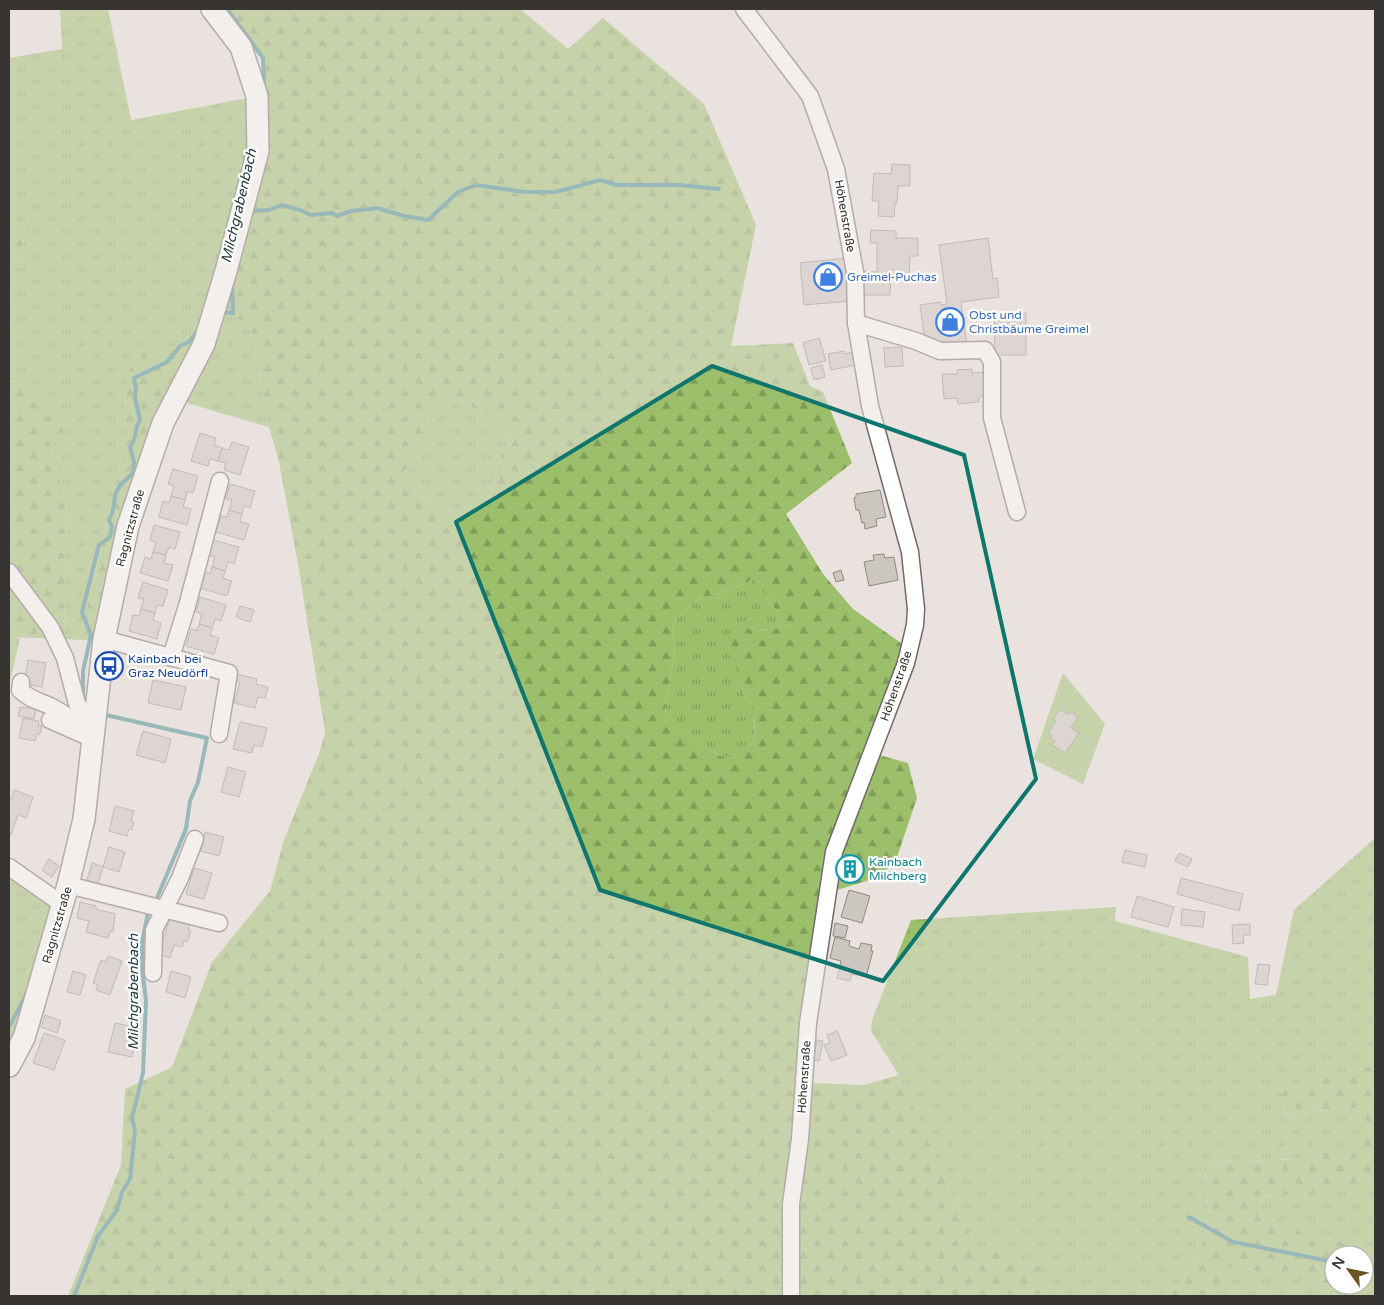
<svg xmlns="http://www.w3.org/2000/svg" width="1384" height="1305" font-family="'Varela Round',sans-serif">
<defs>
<pattern id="grass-tufts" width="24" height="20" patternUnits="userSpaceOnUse" patternTransform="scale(1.25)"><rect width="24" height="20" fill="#9cbf6b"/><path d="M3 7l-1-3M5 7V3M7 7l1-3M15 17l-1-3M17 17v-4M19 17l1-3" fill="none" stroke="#809c59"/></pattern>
<pattern id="forest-firs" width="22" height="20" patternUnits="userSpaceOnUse" patternTransform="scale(1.25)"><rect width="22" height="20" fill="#9cbf6b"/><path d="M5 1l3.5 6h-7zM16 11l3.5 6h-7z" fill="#809c59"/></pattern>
</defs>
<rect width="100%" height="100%" fill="#eae2de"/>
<g fill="url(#grass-tufts)">
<polygon points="60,9 108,9 131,120 264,95 251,326 269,427 125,385 126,434 111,508 79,640 64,639 67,504 50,449 20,380 9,381 9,333 16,329 16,281 26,226 9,218 9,58 62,49"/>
<polygon points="449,398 457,398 501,425 513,441 502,453 495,474 491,497 483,506 459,519 439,505 426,503 412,488 401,474 412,459 431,439 428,417"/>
<polygon points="754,579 778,613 790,624 771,630 746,628 739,674 744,695 755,708 754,741 744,756 724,758 666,727 665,705 675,653 672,625 677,618 697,600 732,589"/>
<polygon points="9,637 20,638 9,686"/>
<polygon points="1375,838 1375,1065 1281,1090 1286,1114 1366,1107 1366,1136 1302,1159 1203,1162 1209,1215 1201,1251 1170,1296 1051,1296 1042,1268 975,1245 899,1075 871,1031 872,1020 911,920 1116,907 1115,921 1248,957 1250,999 1276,995 1294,910"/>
<polygon points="9,863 72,910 9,1055"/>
<polygon points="1375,1179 1375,1296 1216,1296 1220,1289 1220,1274 1231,1267 1317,1283 1365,1287 1369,1250 1262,1221 1260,1197 1312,1194"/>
</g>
<g fill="url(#forest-firs)" fill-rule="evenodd">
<path d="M227 9H520L568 49 603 18 704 104 756 225 731 346 793 343 810 386 823 392 852 463 786 514 823 574 853 609 915 653 872 753 908 763 917 798 896 860 879 877 834 891 810 1083 864 1085 899 1075 975 1245 1043 1268 1051 1296H68L121 1165 125 1089 172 1067 212 962 270 891 284 840 320 751 325 732 298 564 279 462 269 427 251 326 223 310 266 155 263 58ZM449 398H457L501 425 513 441 502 453 495 474 491 497 483 506 459 519 439 505 426 503 412 488 402 474 412 459 431 439 428 417ZM754 579 778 613 790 624 771 630 746 628 732 638 731 648 744 695 755 708 754 741 744 755 724 758 667 727 665 705 675 653 672 625 677 618 697 600 732 589Z"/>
<polygon points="9,218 26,226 16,281 16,329 9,333"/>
<polygon points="138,346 206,356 181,401 130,541 111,640 79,640 111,508 126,434 125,385"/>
<polygon points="20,380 68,423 50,449 67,504 64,639 9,637 9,382"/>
<polygon points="1375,1065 1375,1179 1312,1194 1260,1197 1262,1221 1369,1250 1365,1287 1347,1285 1364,1285 1364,1255 1334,1255 1334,1284 1317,1283 1231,1267 1220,1274 1220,1289 1216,1296 1170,1296 1201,1251 1209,1215 1203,1162 1302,1159 1366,1136 1366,1107 1286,1114 1281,1090"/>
</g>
<polygon fill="#9cbf6b" points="1063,673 1105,724 1083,784 1033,759"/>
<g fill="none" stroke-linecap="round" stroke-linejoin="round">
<g stroke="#35858e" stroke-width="4">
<polyline points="227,9 263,58 264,85"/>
<polyline points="250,211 269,210 282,205 300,210 311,215 332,213 337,216 351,211 377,208 404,216 428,220 458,192 476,185 525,192 556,192 600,180 617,185 679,185 719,189"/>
<polyline points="221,314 223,312 233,313 232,285"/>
<path d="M83 699V671L91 635 82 612 99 545 110 537 112 527 109 520C115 510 113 506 115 496 116 487 127 479 133 473L134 462 130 447C138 437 133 431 140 420L135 398 136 388 134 378 167 362 180 346 189 342 200 328"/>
<polyline points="106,715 207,738 198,782 190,801 186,829 157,898"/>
<polyline points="9,1027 27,993"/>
<polyline points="1189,1217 1233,1242 1334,1262"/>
<polyline points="1364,1266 1375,1268"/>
<polyline points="74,1296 98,1236 117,1210 122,1192 130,1179 135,1131 132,1118 143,1073 146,1001 142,968 142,943 148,913"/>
</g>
</g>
<g fill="#ccc6c0" stroke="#8e8883">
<polygon points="892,164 910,165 910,186 898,186 897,203 895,203 894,217 878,216 879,201 872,201 874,173 891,174"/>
<polygon points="871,230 896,231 896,238 918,238 918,256 910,256 909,275 891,275 890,295 863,295 864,271 877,272 877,243 870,243"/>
<polygon points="988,238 993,279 997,278 999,297 961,302 967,346 925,343 920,305 940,302 941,305 947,304 939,245"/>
<polygon points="848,258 852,301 804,305 800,263"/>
<polygon points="1026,313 1026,355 995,355 994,314"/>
<polygon points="819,338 826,361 809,365 803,343"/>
<polygon points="902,347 903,366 885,367 884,348"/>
<polygon points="844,351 845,354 853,352 856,365 831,370 828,354"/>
<polygon points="822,365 825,377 814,380 811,368"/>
<polygon points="972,369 972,373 986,372 987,396 979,397 979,402 958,404 957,398 944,399 942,374 957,374 957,370"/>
<polygon points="200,433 216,438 214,445 222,448 218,461 210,459 208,466 191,461"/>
<polygon points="232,442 249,447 240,475 224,470 226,463 218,461 222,448 229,450"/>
<polygon points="173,469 198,476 193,493 187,491 185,500 171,496 174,486 168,484"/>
<polygon points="230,484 255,491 250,508 244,506 242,514 229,510 232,500 226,499"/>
<polygon points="880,490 886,517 876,519 877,526 865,529 864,522 862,523 859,510 856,510 854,498 856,497 856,494"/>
<polygon points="171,496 185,500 183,507 191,509 187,525 159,517 163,501 169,503"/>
<polygon points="229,510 242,514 240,522 249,524 244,540 216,532 221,516 227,517"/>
<polygon points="154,525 180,532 175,549 169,547 166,555 153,552 156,542 150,540"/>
<polygon points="213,540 239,547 234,564 228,562 225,571 212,567 215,557 209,555"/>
<polygon points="153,552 166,555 164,563 173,565 168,581 140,573 145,557 151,559"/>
<polygon points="884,554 885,558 894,557 898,580 869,586 864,562 874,560 873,555"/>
<polygon points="212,567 225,571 223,578 232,581 227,596 200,588 204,572 210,574"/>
<polygon points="841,570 844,580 836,582 833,573"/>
<polygon points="143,582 168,590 163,606 157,605 155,613 141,609 144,599 138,598"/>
<polygon points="200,597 226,605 221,621 215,619 212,628 199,624 202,614 196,612"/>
<polygon points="240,606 254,610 250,622 236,617"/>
<polygon points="141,609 155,613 153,620 161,623 157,639 129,631 133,615 139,616"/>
<polygon points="199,624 212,628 210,635 219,638 214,654 186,646 191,629 197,631"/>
<polygon points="28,660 46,663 42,687 24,684"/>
<polygon points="237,674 257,679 256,684 268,687 265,698 258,697 255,708 234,703 240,682 236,681"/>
<polygon points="153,680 186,687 181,710 148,703"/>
<polygon points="20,707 36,709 34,719 18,716"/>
<polygon points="1060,709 1069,715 1071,712 1078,717 1071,728 1079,733 1065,753 1052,745 1055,741 1050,738 1052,735 1048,733 1056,721 1053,719"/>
<polygon points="23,718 39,721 38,726 42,726 40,734 37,734 35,741 19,738"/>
<polygon points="240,722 267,728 262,747 254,745 252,753 233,749"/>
<polygon points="143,731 171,739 165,763 136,755"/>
<polygon points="228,767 246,772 239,797 221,792"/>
<polygon points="14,790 33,797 26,818 18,815 11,835 9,834 9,797 12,798"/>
<polygon points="115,806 134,811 131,821 134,822 132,830 129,829 127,836 109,831"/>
<polygon points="205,832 224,837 219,856 201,851"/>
<polygon points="109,847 125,852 119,872 103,867"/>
<polygon points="1125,850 1147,855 1145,867 1122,862"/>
<polygon points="1179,853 1192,859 1188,867 1175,861"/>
<polygon points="49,859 59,866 52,877 42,870"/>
<polygon points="92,863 103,867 98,883 87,880"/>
<polygon points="194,868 212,873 204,899 186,894"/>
<polygon points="1181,878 1243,894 1239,911 1177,894"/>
<polygon points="849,890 870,896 862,923 841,917"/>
<polygon points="1137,896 1174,907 1168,927 1131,917"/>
<polygon points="80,902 96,906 96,909 115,914 113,932 110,931 108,938 86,932 89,921 77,918"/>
<polygon points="1182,909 1205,912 1203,927 1181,925"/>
<polygon points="171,916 190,923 188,930 191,931 187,942 184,941 182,947 174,945 170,958 158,954"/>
<polygon points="835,923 848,926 845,938 833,936"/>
<polygon points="1250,924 1250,935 1243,935 1244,943 1233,944 1232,925"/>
<polygon points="835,937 850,941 849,946 859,949 861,943 872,945 871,951 873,951 866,977 852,974 850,981 837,978 841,961 830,958"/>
<polygon points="108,956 122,961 110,995 96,990 98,985 93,983 101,960 106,962"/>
<polygon points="1258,964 1270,965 1267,985 1255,984"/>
<polygon points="73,971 86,975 80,995 67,992"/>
<polygon points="171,971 191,977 185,998 166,992"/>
<polygon points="45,1015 61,1021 57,1033 41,1027"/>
<polygon points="115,1023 138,1028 132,1057 108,1052"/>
<polygon points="837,1031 847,1055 831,1061 824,1045 830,1043 827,1035"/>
<polygon points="44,1033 65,1040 54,1070 33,1063"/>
<polygon points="817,1040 823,1041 819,1061 813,1060"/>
</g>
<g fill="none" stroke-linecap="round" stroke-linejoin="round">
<defs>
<g id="minor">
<polyline points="744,9 810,96 836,169 855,272 856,323 870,406 910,552 916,609 915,625 906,663 834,852 808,1023 800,1139 791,1204 791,1296"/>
<polyline points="856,323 916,341 940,351 985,350 992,362 992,418 1017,512"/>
<polyline points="9,572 50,627 65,658 77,704 94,725"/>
<polyline points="104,639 229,673 219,734"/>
<polyline points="171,657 187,606 220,481"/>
<path d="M21 682 20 690C32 701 38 700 52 707 68 715 80 727 93 739L50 720"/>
<polyline points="9,867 62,904"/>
<polyline points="68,885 219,923"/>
<polyline points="153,973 154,930 180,878 195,839"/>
</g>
<polyline id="major" points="9,1066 24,1038 34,1004 68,885 84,819 104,639 128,526 163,423 204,344 226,271 258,151 257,96 241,47 212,9"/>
</defs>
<use href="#minor" stroke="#726b68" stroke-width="19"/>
<use href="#major" stroke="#726b68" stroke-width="24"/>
<use href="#minor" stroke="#fff" stroke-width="16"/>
<use href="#major" stroke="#fff" stroke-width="21"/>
</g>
<path d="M0 0H1384V1305H0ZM712 366 964 455 1036 779 883 981 600 890 456 522Z" fill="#eae2de" fill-opacity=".55" fill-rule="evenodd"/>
<path fill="none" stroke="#0f766e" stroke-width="4" stroke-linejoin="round" d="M712 366 964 455 1036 779 883 981 600 890 456 522Z"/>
<defs>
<symbol id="shop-ring" viewBox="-11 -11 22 22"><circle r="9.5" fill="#fff" stroke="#3f7fe0" stroke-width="1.5"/><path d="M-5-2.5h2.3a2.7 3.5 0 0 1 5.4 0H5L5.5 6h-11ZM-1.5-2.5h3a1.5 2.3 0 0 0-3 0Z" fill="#3f7fe0"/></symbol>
<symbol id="bus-ring" viewBox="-11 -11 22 22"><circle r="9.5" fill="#fff" stroke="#1a4fb4" stroke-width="1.5"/><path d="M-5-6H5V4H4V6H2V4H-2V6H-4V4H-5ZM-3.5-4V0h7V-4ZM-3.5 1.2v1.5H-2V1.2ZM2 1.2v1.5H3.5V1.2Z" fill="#1a4fb4"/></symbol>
<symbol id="building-ring" viewBox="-11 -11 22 22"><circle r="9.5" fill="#fff" stroke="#0f9aa8" stroke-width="1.5"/><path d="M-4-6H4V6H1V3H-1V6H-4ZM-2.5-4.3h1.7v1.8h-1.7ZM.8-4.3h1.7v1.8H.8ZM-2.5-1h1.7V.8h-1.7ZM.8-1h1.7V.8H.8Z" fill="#0f9aa8"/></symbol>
</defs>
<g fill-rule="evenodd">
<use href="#shop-ring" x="812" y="261" width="32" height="32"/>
<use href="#shop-ring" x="934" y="306" width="32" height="32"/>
<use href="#bus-ring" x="93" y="650" width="32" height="32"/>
<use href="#building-ring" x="834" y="853" width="32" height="32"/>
</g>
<g text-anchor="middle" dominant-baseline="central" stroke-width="4.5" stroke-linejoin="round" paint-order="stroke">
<g font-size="12" fill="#373432" stroke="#fff">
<text transform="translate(845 216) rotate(80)">Höhenstraße</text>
<text transform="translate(130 528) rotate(-75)">Ragnitzstraße</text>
<text transform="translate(896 686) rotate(-71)">Höhenstraße</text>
<text transform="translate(57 925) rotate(-74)">Ragnitzstraße</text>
<text transform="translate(804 1077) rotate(-86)">Höhenstraße</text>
</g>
<g font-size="12" fill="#366cbe" stroke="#fff" text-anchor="start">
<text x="847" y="277">Greimel-Puchas</text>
<text x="969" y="315">Obst und<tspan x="969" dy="14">Christbäume Greimel</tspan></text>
</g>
<g font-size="12" fill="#164399" stroke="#fff" text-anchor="start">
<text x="128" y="659">Kainbach bei<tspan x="128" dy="14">Graz Neudörfl</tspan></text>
</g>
<g font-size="12" fill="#0d838f" stroke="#fff" text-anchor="start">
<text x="869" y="862">Kainbach<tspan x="869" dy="14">Milchberg</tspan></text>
</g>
<g font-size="14" font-style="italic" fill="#233c3f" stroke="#fff">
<text transform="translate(239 206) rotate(-77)">Milchgrabenbach</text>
<text transform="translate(133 992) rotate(-90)">Milchgrabenbach</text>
</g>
</g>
<rect width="1384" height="1305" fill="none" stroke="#373432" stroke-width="20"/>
<g transform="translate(1349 1270) rotate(303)"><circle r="24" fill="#ffffff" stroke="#afaead"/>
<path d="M0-4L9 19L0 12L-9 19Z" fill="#6e5425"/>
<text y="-8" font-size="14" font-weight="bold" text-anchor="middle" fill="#373432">N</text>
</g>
</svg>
